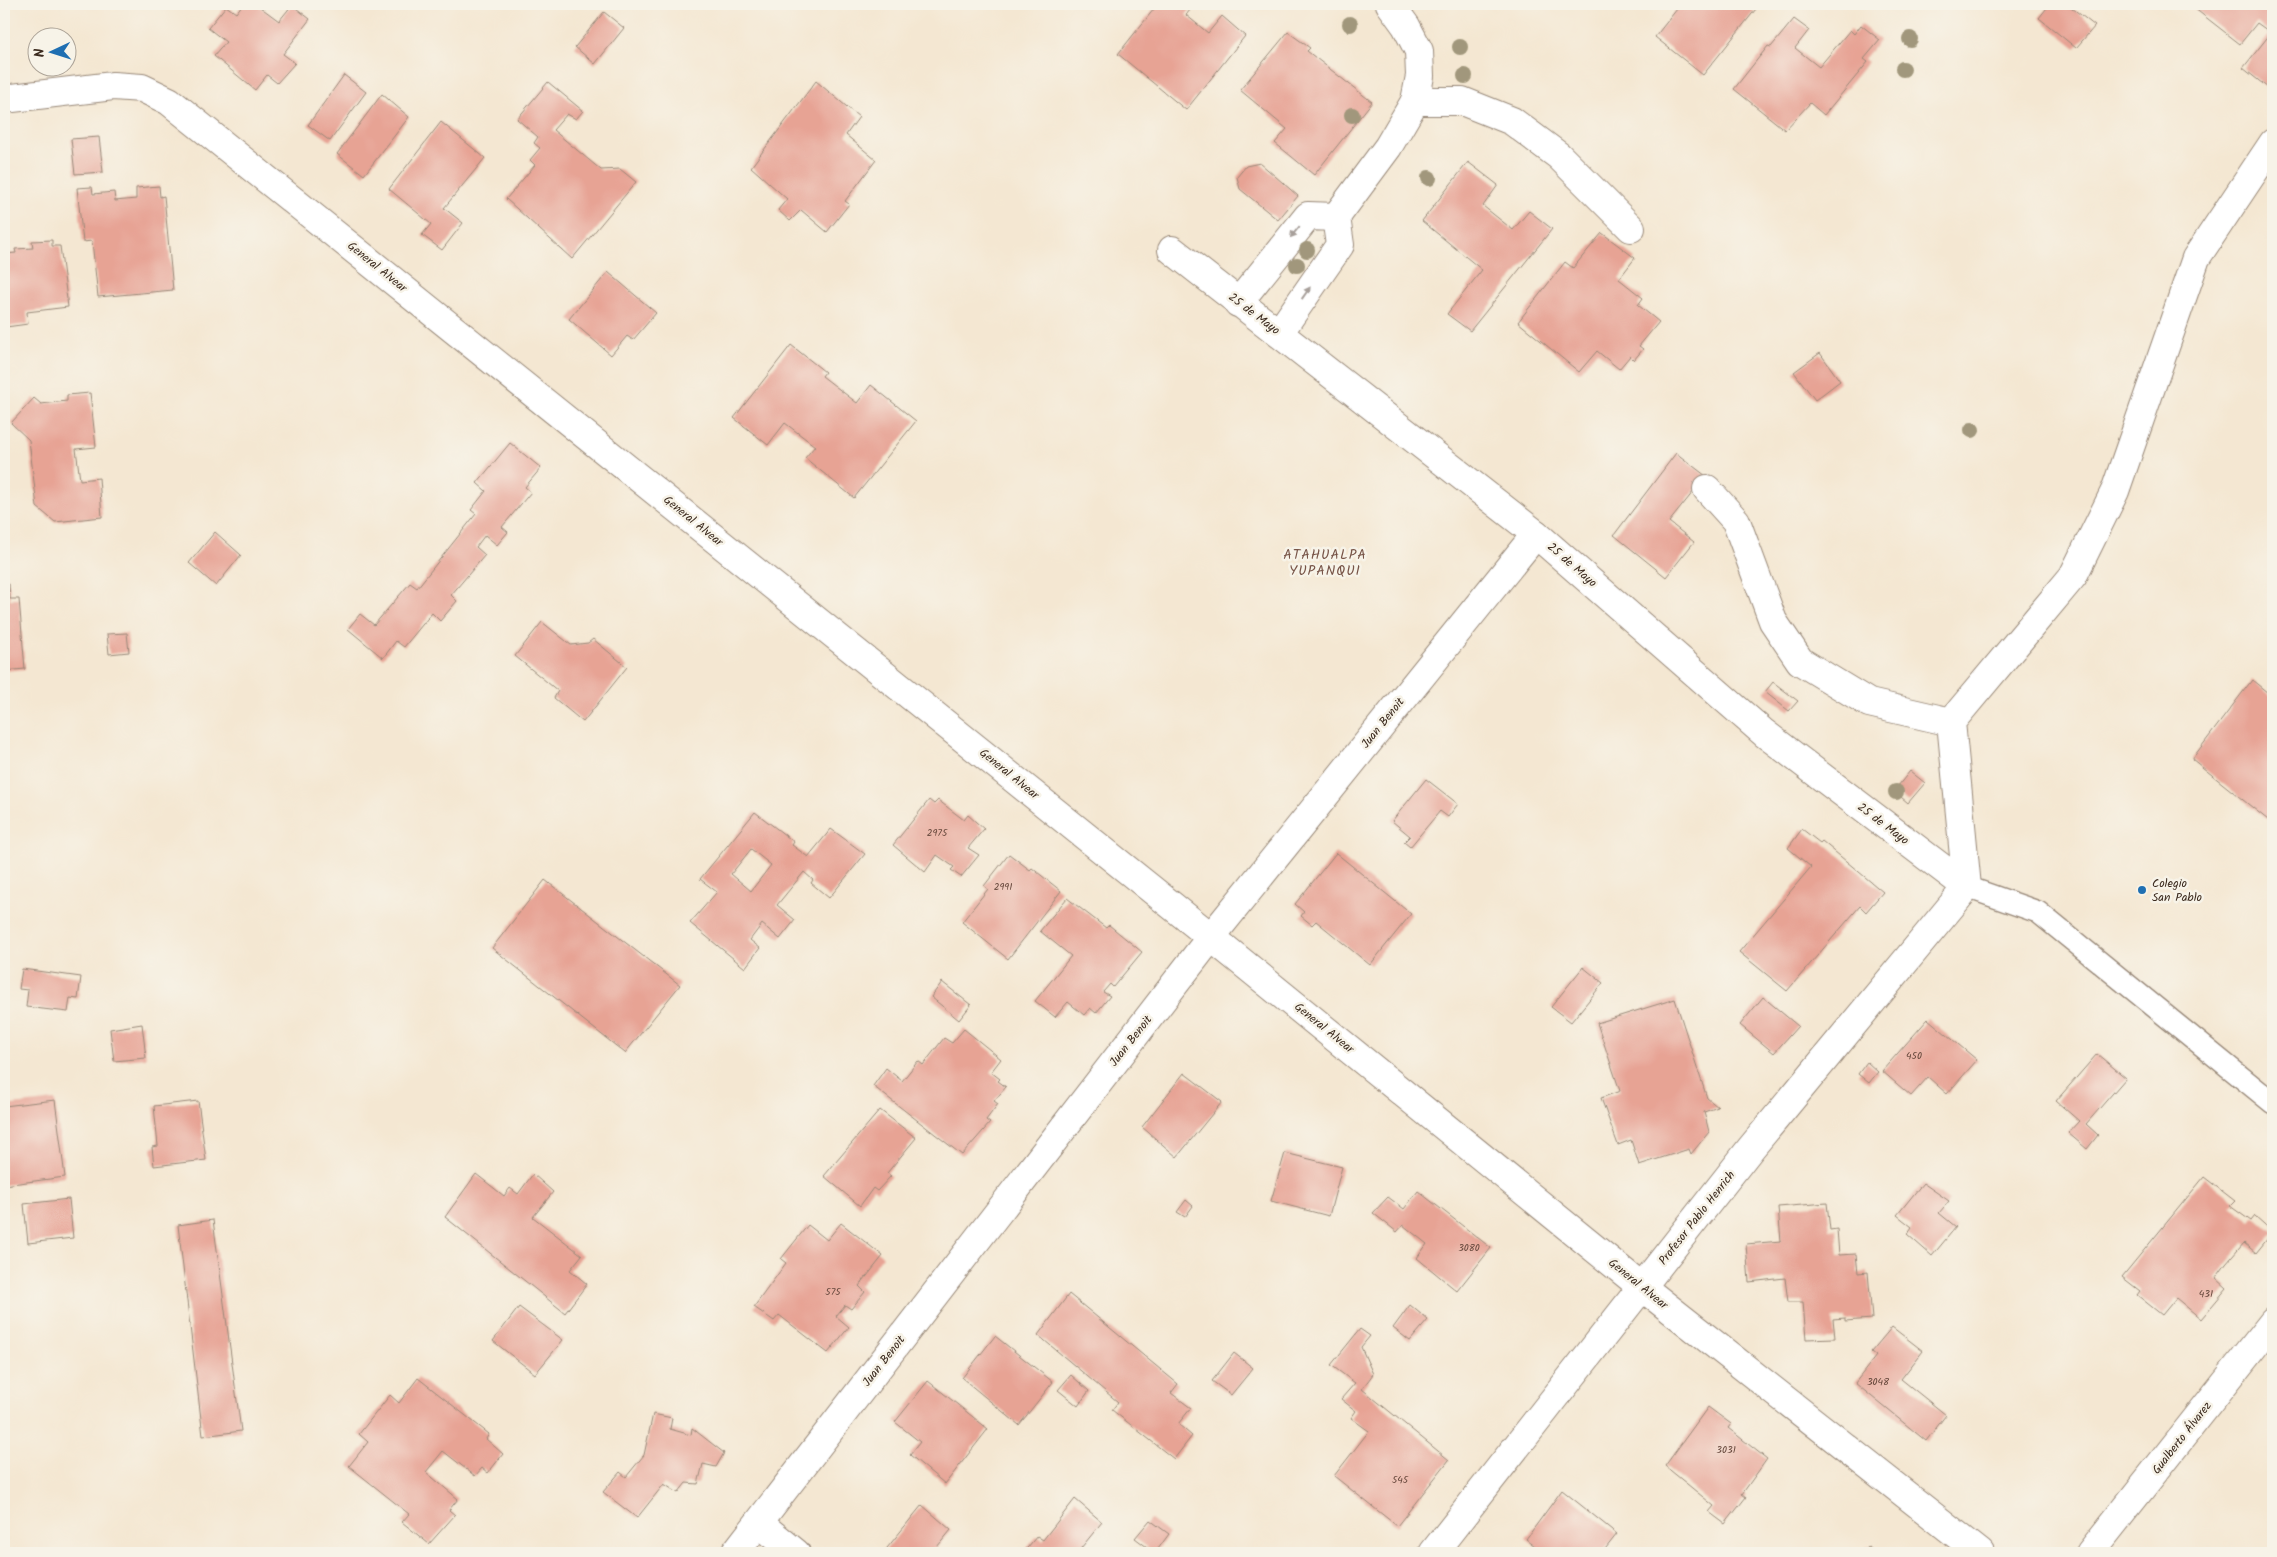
<svg xmlns="http://www.w3.org/2000/svg" width="2277" height="1557" font-family="Kalam,sans-serif">
<rect width="100%" height="100%" fill="#f7f3e8"/>
<filter id="ink" filterUnits="userSpaceOnUse"><feTurbulence type="fractalNoise" baseFrequency=".02" numOctaves="2"/><feDisplacementMap in="SourceGraphic" scale="10" xChannelSelector="R" yChannelSelector="G"/><feConvolveMatrix kernelMatrix="1 2 1 2 8 2 1 2 1" color-interpolation-filters="sRGB"/></filter>
<filter id="wash" filterUnits="userSpaceOnUse"><feTurbulence type="fractalNoise" baseFrequency=".0096" numOctaves="4" result="noise"/><feDisplacementMap in="SourceGraphic" scale="20" xChannelSelector="R" yChannelSelector="G"/><feGaussianBlur stdDeviation="1.12" result="paint"/><feColorMatrix in="noise" values="0 0 0 0 0 0 0 0 0 0 0 0 0 0 0 0 0 1.4 0 .05"/><feComposite in="paint" operator="in"/></filter>
<g filter="url(#wash)">
<rect width="100%" height="100%" fill="#f4e7d2"/>
<g id="blocks">
<g fill="#e7a394" fill-rule="evenodd">
<polygon points="243,4 256,4 279,21 292,5 310,19 283,54 295,63 277,83 267,75 255,90 214,56 226,42 208,28 226,6 236,13"/>
<polygon points="1158,4 1195,4 1186,15 1208,33 1222,16 1245,36 1186,110 1118,54"/>
<polygon points="1681,4 1760,4 1703,75 1655,37"/>
<polygon points="2050,4 2067,4 2095,26 2076,48 2039,18"/>
<polygon points="2198,4 2273,4 2273,92 2243,68 2271,33 2257,23 2240,44 2194,8"/>
<polygon points="604,12 624,28 595,64 575,47"/>
<polygon points="1794,19 1809,30 1795,48 1819,67 1850,30 1854,34 1861,25 1880,40 1864,59 1868,62 1824,115 1810,103 1785,130 1734,89 1768,46 1771,47"/>
<polygon points="1288,32 1310,48 1307,51 1372,102 1314,175 1275,143 1287,129 1240,90"/>
<polygon points="344,75 366,92 330,141 308,125"/>
<polygon points="816,81 859,117 846,135 876,160 845,201 849,204 827,232 801,210 790,221 778,210 787,199 751,167"/>
<polygon points="548,82 583,111 576,119 567,114 553,130 601,170 620,169 636,182 572,259 506,199 535,165 530,160 540,148 534,143 538,137 517,119"/>
<polygon points="382,94 409,117 364,175 337,154"/>
<polygon points="441,122 485,158 444,208 463,223 442,250 422,235 431,224 389,189"/>
<polygon points="99,137 103,172 75,174 71,139"/>
<polygon points="1468,162 1498,185 1483,206 1513,230 1529,211 1552,229 1470,331 1447,314 1482,270 1422,221"/>
<polygon points="1260,163 1298,196 1278,220 1240,189 1237,177 1246,166"/>
<polygon points="159,186 160,197 164,196 173,290 98,297 92,241 83,242 77,188 92,187 93,194 114,192 115,201 136,199 136,188"/>
<polygon points="1602,233 1635,258 1619,279 1643,298 1638,305 1659,322 1639,346 1643,349 1634,360 1630,356 1619,369 1597,351 1579,372 1518,322 1565,262 1573,268"/>
<polygon points="52,240 52,246 60,246 68,307 27,312 28,324 6,327 4,254 16,253 15,249 33,248 32,241"/>
<polygon points="608,272 656,313 633,340 627,336 611,355 569,319"/>
<polygon points="791,345 825,372 822,376 857,403 871,385 916,421 854,498 805,458 815,446 785,423 768,445 734,418"/>
<polygon points="1820,353 1840,381 1815,400 1794,372"/>
<polygon points="90,393 96,447 76,449 80,480 99,478 102,517 55,522 37,507 29,440 11,423 34,398 41,404 67,401 67,395"/>
<polygon points="510,443 541,468 525,487 531,492 502,527 508,532 497,545 485,535 476,547 485,555 451,595 457,601 440,621 432,613 404,647 396,641 383,658 348,629 360,614 374,625 410,583 417,588 476,514 471,510 486,491 477,483"/>
<polygon points="1676,453 1706,476 1669,522 1694,542 1666,577 1614,535"/>
<polygon points="215,532 241,555 216,586 189,563"/>
<polygon points="4,584 9,584 10,599 19,599 25,669 4,671"/>
<polygon points="542,622 571,645 588,643 593,639 627,667 583,722 554,698 558,691 515,656"/>
<polygon points="127,633 129,652 109,654 107,634"/>
<polygon points="2252,680 2273,697 2273,824 2192,759"/>
<polygon points="1773,682 1798,701 1789,711 1765,692"/>
<polygon points="1910,771 1925,783 1908,803 1894,791"/>
<polygon points="1426,779 1458,804 1448,817 1440,811 1410,847 1404,842 1410,836 1392,821"/>
<polygon points="929,800 934,804 938,800 964,820 968,815 984,829 968,848 979,855 961,877 951,870 954,867 937,855 925,872 893,845"/>
<path d="M755 812 794 842 792 845 808 857 831 829 865 854 829 898 811 883 813 880 804 872 777 905 795 920 780 939 762 924 750 940 760 948 745 968 690 923 717 892 700 879ZM751 849 771 865 751 891 731 874Z"/>
<polygon points="1802,829 1820,843 1822,841 1883,892 1866,912 1860,906 1787,991 1739,952 1811,867 1788,848"/>
<polygon points="1336,853 1411,914 1370,965 1316,921 1312,925 1301,916 1304,912 1295,904"/>
<polygon points="1009,854 1030,870 1032,868 1061,891 1008,959 962,922 988,889 984,886"/>
<polygon points="545,880 680,985 625,1053 492,948"/>
<polygon points="1067,898 1106,928 1109,925 1142,952 1113,987 1110,984 1103,992 1110,996 1096,1013 1090,1008 1084,1015 1068,1002 1055,1017 1035,1001 1071,956 1040,931"/>
<polygon points="1583,967 1603,983 1571,1022 1551,1007"/>
<polygon points="22,969 81,977 78,999 70,998 68,1012 26,1007 28,990 19,989"/>
<polygon points="942,982 971,1005 959,1020 931,997"/>
<polygon points="1763,997 1798,1026 1774,1053 1740,1025"/>
<polygon points="1675,999 1707,1098 1718,1107 1704,1112 1709,1132 1691,1154 1689,1149 1639,1165 1631,1140 1618,1145 1601,1098 1620,1091 1597,1023"/>
<polygon points="1928,1019 1977,1060 1947,1094 1928,1077 1911,1096 1882,1071"/>
<polygon points="142,1024 146,1058 114,1061 110,1029"/>
<polygon points="964,1029 1001,1059 991,1072 1000,1079 998,1081 1006,1087 994,1101 998,1104 986,1120 990,1123 962,1155 873,1086 886,1068 902,1081 918,1061 923,1065 944,1038 952,1043"/>
<polygon points="2097,1054 2126,1078 2086,1124 2098,1135 2087,1149 2068,1133 2079,1121 2056,1101"/>
<polygon points="1867,1062 1878,1072 1869,1083 1858,1074"/>
<polygon points="1184,1073 1222,1102 1177,1157 1142,1127"/>
<polygon points="55,1100 65,1177 4,1185 4,1106"/>
<polygon points="198,1101 206,1160 154,1166 152,1147 158,1146 154,1106"/>
<polygon points="880,1110 916,1138 887,1173 891,1176 877,1191 873,1188 860,1206 824,1176"/>
<polygon points="1285,1153 1342,1167 1329,1216 1271,1201"/>
<polygon points="476,1174 504,1196 510,1188 518,1194 533,1174 553,1192 533,1217 582,1255 570,1270 587,1284 565,1313 445,1217"/>
<polygon points="2204,1177 2235,1201 2230,1206 2251,1221 2255,1216 2273,1232 2256,1253 2244,1243 2226,1264 2216,1278 2227,1288 2201,1319 2176,1298 2162,1315 2137,1295 2140,1291 2122,1277"/>
<polygon points="1923,1183 1949,1201 1939,1213 1956,1227 1932,1256 1907,1234 1912,1227 1897,1215"/>
<polygon points="1418,1191 1491,1248 1457,1291 1417,1258 1427,1244 1403,1225 1397,1232 1373,1213 1388,1197 1404,1209"/>
<polygon points="69,1199 73,1238 28,1243 24,1204"/>
<polygon points="1186,1200 1193,1206 1185,1217 1177,1212"/>
<polygon points="1827,1203 1830,1230 1837,1229 1839,1255 1856,1254 1858,1273 1868,1272 1872,1319 1845,1321 1845,1318 1833,1319 1835,1338 1806,1339 1803,1302 1788,1302 1785,1278 1749,1282 1746,1244 1781,1241 1778,1207"/>
<polygon points="213,1220 241,1431 203,1436 178,1225"/>
<polygon points="841,1223 883,1256 859,1286 865,1292 851,1309 845,1305 836,1316 849,1327 828,1353 779,1315 774,1321 754,1307 786,1263 781,1259 808,1225 827,1240"/>
<polygon points="1069,1294 1178,1384 1171,1393 1191,1408 1178,1424 1192,1436 1174,1459 1112,1410 1118,1402 1038,1335"/>
<polygon points="1410,1305 1428,1320 1410,1341 1393,1328"/>
<polygon points="519,1307 563,1340 535,1374 493,1341"/>
<polygon points="1892,1327 1923,1351 1901,1379 1946,1415 1926,1441 1855,1383 1876,1356 1871,1352"/>
<polygon points="1360,1329 1370,1336 1361,1347 1373,1374 1362,1389 1449,1460 1397,1526 1334,1476 1369,1431 1351,1418 1356,1411 1341,1399 1355,1383 1331,1365"/>
<polygon points="995,1336 1053,1382 1019,1425 962,1378"/>
<polygon points="1234,1353 1253,1368 1231,1395 1212,1381"/>
<polygon points="1071,1375 1089,1391 1078,1406 1058,1390"/>
<polygon points="418,1378 489,1434 486,1439 503,1454 488,1473 482,1468 475,1476 443,1451 426,1472 458,1499 449,1510 455,1515 429,1544 402,1522 409,1514 349,1466 368,1442 359,1434 390,1395 399,1403"/>
<polygon points="928,1381 988,1429 945,1484 910,1455 920,1442 895,1422"/>
<polygon points="1708,1407 1731,1424 1728,1428 1767,1459 1742,1494 1746,1497 1725,1524 1709,1512 1714,1506 1665,1466"/>
<polygon points="653,1414 672,1418 670,1429 691,1435 692,1428 724,1453 716,1467 703,1464 698,1484 686,1483 678,1493 664,1484 637,1518 603,1492 620,1472 626,1477 644,1455"/>
<polygon points="1562,1490 1617,1534 1602,1553 1544,1553 1526,1539"/>
<polygon points="1075,1499 1102,1522 1077,1553 1023,1553 1037,1536 1043,1540"/>
<polygon points="922,1505 951,1530 932,1553 883,1553"/>
<polygon points="1150,1520 1169,1534 1155,1553 1135,1538"/>
<polygon points="1868,1547 1877,1553 1864,1553"/>
</g>
</g>
</g>
<g filter="url(#ink)">
<use href="#blocks" fill-opacity="0" stroke="#988878" stroke-width="1"/>
<g fill="none" stroke-linecap="round" stroke-linejoin="round">
<defs>
<polyline id="lane" points="1967,887 2038,912 2273,1103"/>
<g id="street">
<polyline points="4,99 113,86 142,88 169,101 1211,937 1642,1287 1980,1553"/>
<polyline points="1415,101 1462,101 1512,121 1559,156 1631,228"/>
<polyline points="1172,250 1536,534 1764,733 1967,887"/>
<polyline points="1238,303 1308,216 1336,217"/>
<polyline points="1279,333 1340,245 1336,217 1388,147 1415,101 1420,76 1419,51 1406,26 1390,4"/>
<polyline points="1707,489 1736,521 1773,621 1800,661 1869,703 1951,722"/>
<polyline points="1967,887 1951,722 2073,576 2115,491 2196,258 2273,143"/>
<polyline points="759,1523 796,1553"/>
<polyline points="735,1553 1211,937 1536,534"/>
<polyline points="1433,1553 1751,1148 1967,887"/>
<polyline points="2090,1553 2273,1322"/>
</g>
</defs>
<use href="#lane" stroke="#988878" stroke-width="24"/>
<use href="#street" stroke="#988878" stroke-width="30"/>
<use href="#lane" stroke="#fff" stroke-width="21"/>
<use href="#street" stroke="#fff" stroke-width="28"/>
</g>
<g fill="#a1977b">
<circle cx="1350" cy="24" r="8"/>
<circle cx="1910" cy="39" r="8"/>
<circle cx="1460" cy="47" r="8"/>
<circle cx="1903" cy="69" r="8"/>
<circle cx="1465" cy="76" r="8"/>
<circle cx="1352" cy="115" r="8"/>
<circle cx="1429" cy="178" r="8"/>
<circle cx="1307" cy="250" r="8"/>
<circle cx="1297" cy="265" r="8"/>
<circle cx="1972" cy="430" r="8"/>
<circle cx="1896" cy="792" r="8"/>
</g>
<defs><path id="oneway-solid" d="M-6-.8H1V-3.2L6.5 0L1 3.2V.8H-6Z" transform="scale(1.25)"/></defs>
<g fill="#a79f9a">
<use href="#oneway-solid" transform="translate(1295 232) rotate(129)"/>
<use href="#oneway-solid" transform="translate(1306 293) rotate(-55)"/>
</g>
</g>
<circle fill="#1f6fb2" stroke="#f7f3e8" stroke-width="2" cx="2142" cy="890" r="5"/>
<g text-anchor="middle" dominant-baseline="central" stroke-width="5" stroke-linejoin="round" paint-order="stroke">
<g font-size="10" fill="#66483c">
<text x="937" y="833">2975</text>
<text x="1003" y="887">2991</text>
<text x="1914" y="1056">450</text>
<text x="1469" y="1248">3080</text>
<text x="833" y="1292">575</text>
<text x="2206" y="1294">431</text>
<text x="1878" y="1382">3048</text>
<text x="1726" y="1450">3031</text>
<text x="1400" y="1480">545</text>
</g>
<g font-size="12" fill="#3b2a1e" stroke="#f7f3e8">
<text transform="translate(377 267) rotate(39)">General Alvear</text>
<text transform="translate(1254 314) rotate(37)">25 de Mayo</text>
<text transform="translate(693 521) rotate(39)">General Alvear</text>
<text transform="translate(1572 565) rotate(41)">25 de Mayo</text>
<text transform="translate(1383 723) rotate(-51)">Juan Benoit</text>
<text transform="translate(1009 774) rotate(39)">General Alvear</text>
<text transform="translate(1883 824) rotate(37)">25 de Mayo</text>
<text transform="translate(1324 1028) rotate(39)">General Alvear</text>
<text transform="translate(1131 1041) rotate(-52)">Juan Benoit</text>
<text transform="translate(1697 1218) rotate(-52)">Profesor Pablo Henrich</text>
<text transform="translate(1638 1284) rotate(39)">General Alvear</text>
<text transform="translate(884 1361) rotate(-52)">Juan Benoit</text>
<text transform="translate(2182 1438) rotate(-52)">Gualberto Álvarez</text>
</g>
<g font-size="12" fill="#3b2a1e" stroke="#f7f3e8" text-anchor="start">
<text x="2152" y="883">Colegio<tspan x="2152" dy="14">San Pablo</tspan></text>
</g>
<g font-size="14" letter-spacing="1" fill="#775447" stroke="#f7f3e8">
<text x="1325" y="555">ATAHUALPA<tspan x="1325" dy="16">YUPANQUI</tspan></text>
</g>
</g>
<rect width="2277" height="1557" fill="none" stroke="#f7f3e8" stroke-width="20"/>
<g transform="translate(52 52) rotate(266)"><circle r="24" fill="#f7f3e8" stroke="#aca397"/>
<path d="M0-4L9 19L0 12L-9 19Z" fill="#1f6fb2"/>
<text y="-8" font-size="14" font-weight="bold" text-anchor="middle" fill="#3b2a1e">N</text>
</g>
</svg>
